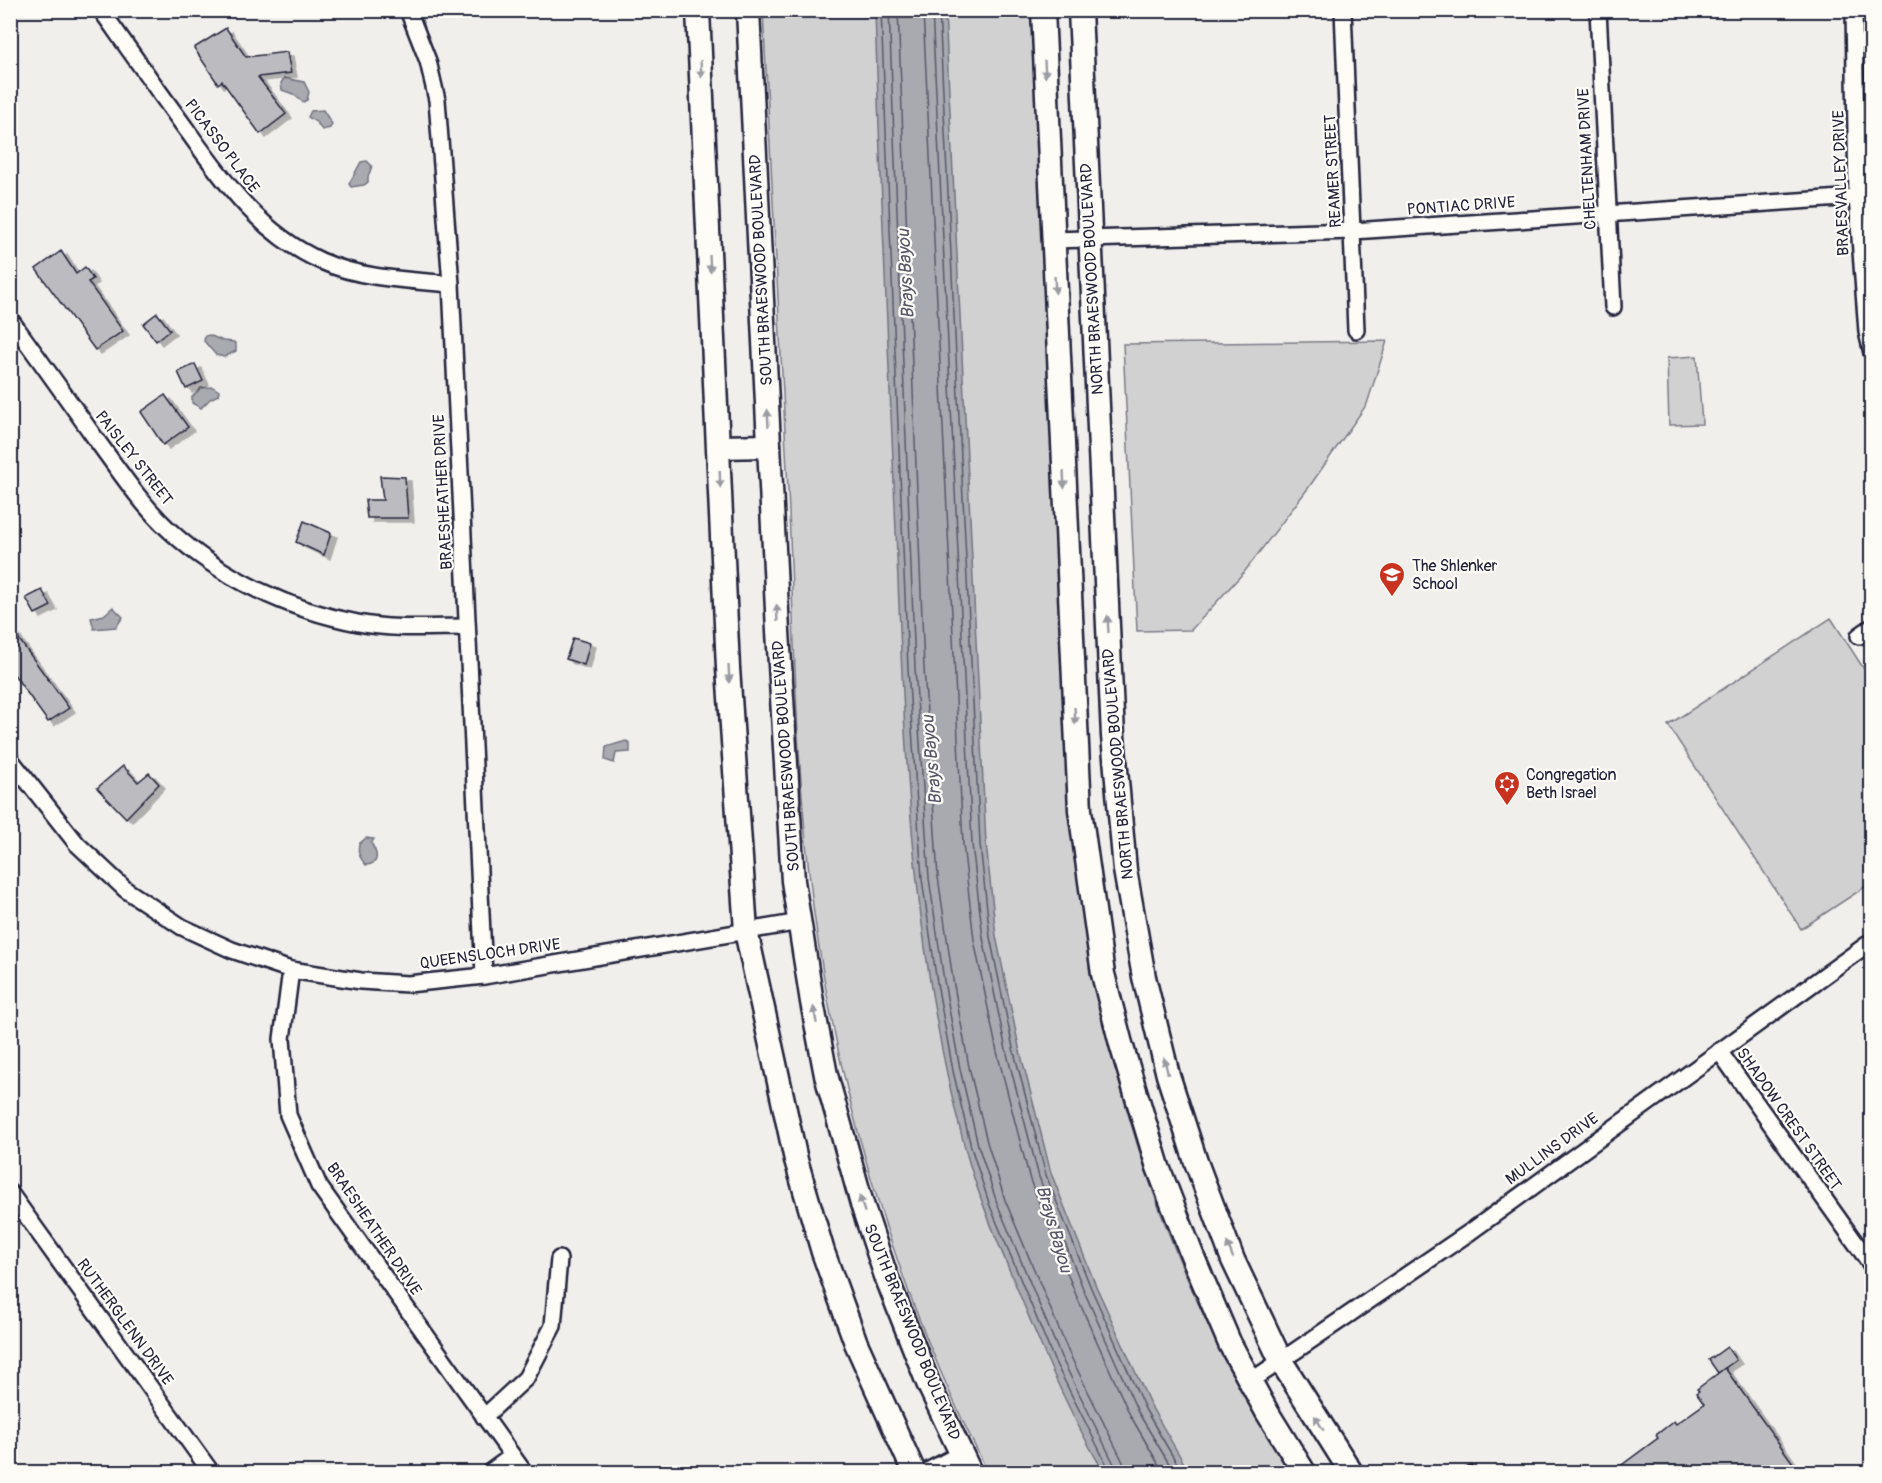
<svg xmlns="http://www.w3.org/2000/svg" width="1882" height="1483" font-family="Pangolin,sans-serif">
<defs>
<filter id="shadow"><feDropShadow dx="6" dy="4" stdDeviation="0" flood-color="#0004"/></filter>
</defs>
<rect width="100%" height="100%" fill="#f0efec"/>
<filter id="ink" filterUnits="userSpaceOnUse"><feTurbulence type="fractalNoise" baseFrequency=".0167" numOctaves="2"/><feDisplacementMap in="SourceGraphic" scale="12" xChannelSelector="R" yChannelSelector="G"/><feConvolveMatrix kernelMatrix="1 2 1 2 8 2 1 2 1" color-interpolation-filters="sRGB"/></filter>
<g filter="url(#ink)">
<g fill="#d2d1d1" stroke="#7a7a86" stroke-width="1.5">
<path d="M763 11H1033L1074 839C1095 1026 1145 1209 1234 1376 1252 1409 1274 1440 1293 1472H988C894 1290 831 1075 809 872 795 745 794 617 788 490 780 330 770 170 763 11Z"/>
<polygon points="1387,341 1367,404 1309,487 1245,571 1191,630 1137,631 1123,344"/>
<polygon points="1697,356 1702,424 1669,425 1667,358"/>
<polygon points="1831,618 1871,680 1871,883 1801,929 1668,725"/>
</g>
<g fill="#a9a9b0" stroke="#737381" stroke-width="1.5">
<path d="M875 11H945L986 843 996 936 1019 1047 1051 1173 1096 1286 1151 1406 1189 1472H1104C1073 1421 1049 1365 1026 1310 1004 1256 980 1204 965 1148 908 940 904 721 895 507 888 341 880 176 875 11Z"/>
<polygon points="284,78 304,82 309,92 307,100 303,102 293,94 282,90 281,83"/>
<polygon points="323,110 332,124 330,128 322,130 317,123 308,117 311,111"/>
<polygon points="367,161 372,166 368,177 368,182 364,185 351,187 349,184 361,162"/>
<polygon points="209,335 223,341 234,342 236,345 236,351 224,357 216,355 204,341 205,336"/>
<polygon points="213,387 219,391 218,395 210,399 201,408 192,403 192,397 201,388"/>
<polygon points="113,607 123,617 116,627 94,629 91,618 104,615"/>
<polygon points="626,741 630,743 630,752 616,753 614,763 605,760 606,747"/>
<path d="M366 838 374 839 371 843C377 852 381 864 366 865 360 858 357 853 359 844Z"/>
</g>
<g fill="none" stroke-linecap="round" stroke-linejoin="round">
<g stroke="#58586a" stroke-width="1.5">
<polyline points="881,10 908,669 922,879 937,983 953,1071 971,1147 990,1206 1054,1360 1108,1467 1109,1472"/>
<polyline points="889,10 915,668 929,878 944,981 960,1069 978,1145 997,1203 1061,1357 1114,1464 1116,1472"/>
<polyline points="898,10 924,668 938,877 953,980 969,1067 987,1142 1005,1200 1069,1353 1123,1462 1125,1472"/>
<polyline points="923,10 963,844 974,940 997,1052 1030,1180 1076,1295 1130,1415 1163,1472"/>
<polyline points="932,10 972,844 983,938 1006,1050 1039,1177 1084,1291 1138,1412 1174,1472"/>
<polyline points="939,10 980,844 990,937 1013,1048 1046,1175 1091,1288 1145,1409 1182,1472"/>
</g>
</g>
<g fill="#bcbcc0" stroke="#22223b" stroke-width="1.5" filter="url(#shadow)">
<polygon points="226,28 246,57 287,52 291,73 258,77 286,114 260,134 222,81 218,84 194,48"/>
<polygon points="61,251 76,274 85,267 93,279 88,282 123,331 95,350 36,269"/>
<polygon points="157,313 170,330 156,341 143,324"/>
<polygon points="195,364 203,381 186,389 178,372"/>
<polygon points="165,395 188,427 163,445 141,412"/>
<polygon points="380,476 405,477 408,518 367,518 365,500 383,500"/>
<polygon points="304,521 331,533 324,555 296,542"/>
<polygon points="42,590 51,606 35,614 26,598"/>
<polygon points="10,627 69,708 48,722 10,669"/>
<polygon points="573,638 590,643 584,665 566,659"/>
<polygon points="123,766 138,782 149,773 159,784 126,818 97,788"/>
<polygon points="1727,1347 1736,1360 1718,1373 1709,1360"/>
<polygon points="1725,1368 1800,1473 1611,1473 1658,1438 1656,1435 1674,1421 1676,1424 1704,1404 1696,1393 1699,1391 1697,1389"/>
</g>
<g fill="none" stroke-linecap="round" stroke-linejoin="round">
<defs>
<polyline id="lane" points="1469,1472 1471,1471"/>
<g id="street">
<path d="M101 10C128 48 154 85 181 122 220 176 258 233 321 261 362 279 408 280 451 284"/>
<polyline points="408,10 428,61 437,100 451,284 484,976"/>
<polyline points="1343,10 1356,330"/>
<polyline points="1598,10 1613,307"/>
<polyline points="1854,10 1857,197 1867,332 1872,353"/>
<polyline points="1053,240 1353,231 1872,196"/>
<path d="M10 319C39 359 67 398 95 438 118 469 140 503 169 530 221 578 289 610 358 623 394 630 431 627 467 627"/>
<polyline points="1859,636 1872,627"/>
<polyline points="10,759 77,844 126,890 182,927 232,950 291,970 361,981 408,984 484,976 800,922"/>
<polyline points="291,970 282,1039 288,1115 319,1186 524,1472"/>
<polyline points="1719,1051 1872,1266"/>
<polyline points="10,1193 211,1472"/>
<polyline points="1251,1381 1470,1232 1872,941"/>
<polyline points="484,1417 526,1378 553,1326 559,1259"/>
<polyline points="490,1472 512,1456"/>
</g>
<g id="secondary">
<polyline points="698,10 728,668 746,931 796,1160 823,1252 856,1343 914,1472"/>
<polyline points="748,10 778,631 793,881 812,1002 826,1075 862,1204 886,1276 928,1383 970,1472"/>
<polyline points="1043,10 1080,810 1103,974 1121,1044 1158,1167 1192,1255 1230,1344 1267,1412 1304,1472"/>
<polyline points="1080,10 1113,736 1125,870 1144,977 1168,1075 1196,1162 1233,1260 1281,1361 1351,1472"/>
<polyline points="719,447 769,446"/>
<polyline points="933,1472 962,1457"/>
</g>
</defs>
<use href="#lane" stroke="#22223b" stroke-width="12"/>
<use href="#street" stroke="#22223b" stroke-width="20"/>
<use href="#secondary" stroke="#22223b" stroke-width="27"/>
<use href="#lane" stroke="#fdfcf7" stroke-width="8"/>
<use href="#street" stroke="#fdfcf7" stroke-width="15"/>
<use href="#secondary" stroke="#fdfcf7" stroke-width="22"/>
</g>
<defs><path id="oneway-solid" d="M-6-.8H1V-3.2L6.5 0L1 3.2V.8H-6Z" transform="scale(1.5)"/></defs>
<g fill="#9a9aa2">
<use href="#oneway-solid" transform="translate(701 69) rotate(87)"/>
<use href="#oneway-solid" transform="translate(1045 69) rotate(87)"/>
<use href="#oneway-solid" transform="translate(710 264) rotate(87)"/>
<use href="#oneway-solid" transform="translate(1055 285) rotate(87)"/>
<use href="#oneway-solid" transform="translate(768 418) rotate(-93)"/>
<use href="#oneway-solid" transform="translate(720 479) rotate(88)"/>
<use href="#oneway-solid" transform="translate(1064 480) rotate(87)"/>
<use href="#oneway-solid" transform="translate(777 613) rotate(-93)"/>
<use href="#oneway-solid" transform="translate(1108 624) rotate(-93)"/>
<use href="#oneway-solid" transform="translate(729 674) rotate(87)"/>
<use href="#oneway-solid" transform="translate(1075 716) rotate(87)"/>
<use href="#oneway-solid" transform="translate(815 1015) rotate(-101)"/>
<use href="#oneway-solid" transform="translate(1166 1066) rotate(-104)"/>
<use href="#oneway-solid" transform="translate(862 1204) rotate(-107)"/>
<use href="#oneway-solid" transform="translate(1230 1250) rotate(-111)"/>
<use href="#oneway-solid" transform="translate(1319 1423) rotate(-121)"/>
</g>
</g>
<defs>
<symbol id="school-pin" viewBox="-11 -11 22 30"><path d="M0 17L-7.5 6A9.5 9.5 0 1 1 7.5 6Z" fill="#c8321e" stroke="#fdfcf7"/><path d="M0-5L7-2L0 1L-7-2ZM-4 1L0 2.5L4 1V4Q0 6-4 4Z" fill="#fff"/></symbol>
<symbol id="synagogue-pin" viewBox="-11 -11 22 30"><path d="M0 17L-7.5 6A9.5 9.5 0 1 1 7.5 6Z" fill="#c8321e" stroke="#fdfcf7"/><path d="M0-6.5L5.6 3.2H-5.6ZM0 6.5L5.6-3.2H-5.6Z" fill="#fff"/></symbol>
</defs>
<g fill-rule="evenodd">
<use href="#school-pin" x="1377" y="560" width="30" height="40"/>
<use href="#synagogue-pin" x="1492" y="769" width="30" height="40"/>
</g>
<g text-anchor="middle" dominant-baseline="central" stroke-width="4.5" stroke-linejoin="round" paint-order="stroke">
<g font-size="16" fill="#22223b" stroke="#fdfcf7">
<text transform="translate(222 146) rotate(53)">PICASSO PLACE</text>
<text transform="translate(1587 159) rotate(-93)">CHELTENHAM DRIVE</text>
<text transform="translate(1333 171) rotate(-93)">REAMER STREET</text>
<text transform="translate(1841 183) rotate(-92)">BRAESVALLEY DRIVE</text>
<text transform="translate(1461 206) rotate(-4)">PONTIAC DRIVE</text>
<text transform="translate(761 270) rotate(-93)">SOUTH BRAESWOOD BOULEVARD</text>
<text transform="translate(1092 279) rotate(-93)">NORTH BRAESWOOD BOULEVARD</text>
<text transform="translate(134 458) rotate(52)">PAISLEY STREET</text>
<text transform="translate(443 492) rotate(-93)">BRAESHEATHER DRIVE</text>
<text transform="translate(786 756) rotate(-94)">SOUTH BRAESWOOD BOULEVARD</text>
<text transform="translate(1118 764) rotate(-95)">NORTH BRAESWOOD BOULEVARD</text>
<text transform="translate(490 954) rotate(-8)">QUEENSLOCH DRIVE</text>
<text transform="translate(1789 1119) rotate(55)">SHADOW CREST STREET</text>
<text transform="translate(1552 1149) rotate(-36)">MULLINS DRIVE</text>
<text transform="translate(374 1229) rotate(56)">BRAESHEATHER DRIVE</text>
<text transform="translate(125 1322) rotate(54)">RUTHERGLENN DRIVE</text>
<text transform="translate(912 1332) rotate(68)">SOUTH BRAESWOOD BOULEVARD</text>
</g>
<g font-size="16" fill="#22223b" stroke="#fdfcf7" text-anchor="start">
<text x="1412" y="566">The Shlenker<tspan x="1412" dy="18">School</tspan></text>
<text x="1526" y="775">Congregation<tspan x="1526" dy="18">Beth Israel</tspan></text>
</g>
<g font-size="18" font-style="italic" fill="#58586a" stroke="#fdfcf7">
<text transform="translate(906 274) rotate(-93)">Brays Bayou</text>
<text transform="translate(932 760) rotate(-95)">Brays Bayou</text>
<text transform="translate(1054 1229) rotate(74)">Brays Bayou</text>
</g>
</g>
<rect width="1882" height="1483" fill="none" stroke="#fdfcf7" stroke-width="36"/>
<rect x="18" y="18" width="1846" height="1447" fill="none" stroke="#22223b" stroke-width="2" filter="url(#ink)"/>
</svg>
